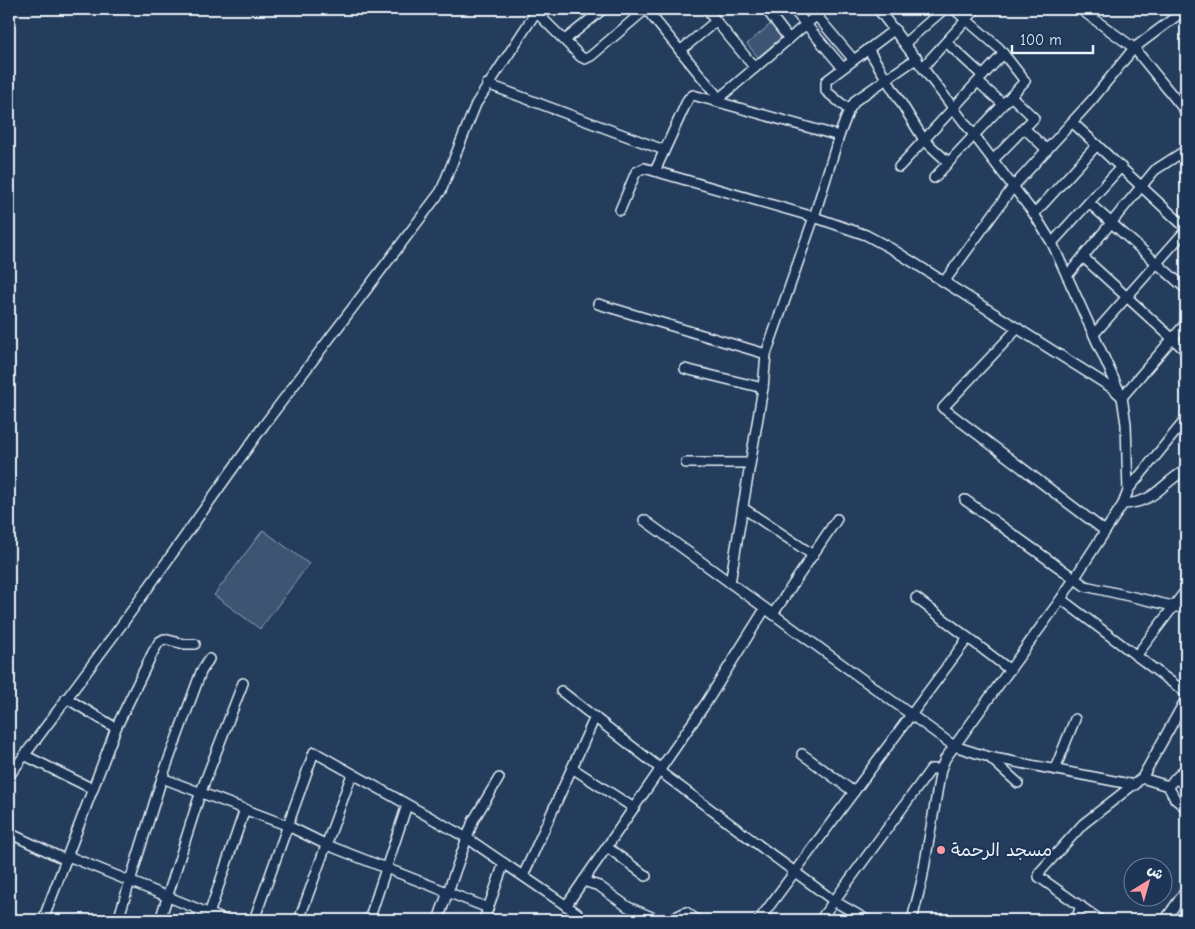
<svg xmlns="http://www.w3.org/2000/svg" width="1195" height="929" font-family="'Comic Neue','Playpen Sans Arabic',sans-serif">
<rect width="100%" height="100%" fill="#253d5d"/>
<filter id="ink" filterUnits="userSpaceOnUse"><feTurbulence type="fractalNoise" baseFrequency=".02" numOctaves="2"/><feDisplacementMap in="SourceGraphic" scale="10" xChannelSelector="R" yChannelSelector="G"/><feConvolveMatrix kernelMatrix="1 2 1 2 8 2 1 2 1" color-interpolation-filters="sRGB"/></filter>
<g filter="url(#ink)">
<g fill="#3e5472" stroke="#93a2b5">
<polygon points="772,23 783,36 758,57 747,44"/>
<polygon points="263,530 309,564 260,629 214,595"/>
</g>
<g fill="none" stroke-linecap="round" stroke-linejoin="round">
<defs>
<g id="minor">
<polyline points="646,9 719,98"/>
<polyline points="706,9 755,68"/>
<polyline points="766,9 789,39"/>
<polyline points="793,9 842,67"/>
<polyline points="811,9 853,59"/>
<polyline points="878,9 1034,214 1052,243 1122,397 1126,424 1128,491 1123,504 1061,599 945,759 941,769 922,880 912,920"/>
<polyline points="1080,9 1134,48 1186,112"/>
<polyline points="536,12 581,57 585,59 591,56 646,9"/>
<polyline points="565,40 603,9"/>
<polyline points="946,42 983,76"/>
<polyline points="905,43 944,9"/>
<polyline points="868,49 924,140 948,162"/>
<polyline points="680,51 716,21"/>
<polyline points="923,67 976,9"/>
<polyline points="978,82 1003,104"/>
<polyline points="487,84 664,150"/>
<polyline points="716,101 824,9"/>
<polyline points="849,110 826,91 826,81 895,29"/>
<polyline points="1072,122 1186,228"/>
<polyline points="1024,128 1047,150"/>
<polyline points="993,160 1034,118 1011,96"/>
<polyline points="899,167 1003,54"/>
<polyline points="655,171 688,99 693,95 839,136"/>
<polyline points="934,178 1025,81 999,48 954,9"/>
<polyline points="1089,203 1186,289"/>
<polyline points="620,210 636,172 644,168 814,217 866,235 892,249 1112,388 1122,397 1186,323"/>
<polyline points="1034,214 1097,145"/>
<polyline points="1052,243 1121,167"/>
<polyline points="1083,257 1186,351"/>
<polyline points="1067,276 1155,170 1186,150"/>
<polyline points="944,282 1013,187 1092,100 1134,48 1186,9"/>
<polyline points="598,304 766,354"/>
<polyline points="1018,328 943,408 1105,531"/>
<polyline points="1094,334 1186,230"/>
<polyline points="685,369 763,388"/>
<polyline points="686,463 750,463"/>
<polyline points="1128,490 1186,419"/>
<polyline points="965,500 1085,586 1186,609"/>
<path d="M1123 504C1156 503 1161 483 1186 470"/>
<polyline points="743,508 813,555"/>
<polyline points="644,520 954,746 989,757 1135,785"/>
<polyline points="730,583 763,388 766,354 814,217 839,136 849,110 856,100 917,58"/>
<polyline points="916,598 1010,670"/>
<polyline points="1061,599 1186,693"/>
<polyline points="773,614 837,519"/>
<polyline points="1136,656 1186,590"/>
<polyline points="561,691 661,769"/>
<polyline points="66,698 116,728"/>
<polyline points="802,754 854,792"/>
<polyline points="24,755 93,789"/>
<polyline points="989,757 1018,783"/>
<polyline points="572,768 634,808"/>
<polyline points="1055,769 1075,719"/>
<polyline points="659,771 834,901 867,920"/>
<polyline points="9,776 123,623 264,425 441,191 476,104 538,9"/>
<polyline points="162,778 286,825 327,845 488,908"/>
<polyline points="1142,778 1168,786 1175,799 1186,808"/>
<polyline points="1174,779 1186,783"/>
<polyline points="1168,786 1186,768"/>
<polyline points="9,833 66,860"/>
<polyline points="9,844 13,835"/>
<polyline points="607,847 646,876"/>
<polyline points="68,856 225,920"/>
<polyline points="523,876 595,717"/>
<polyline points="583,881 599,886 628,907 659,920"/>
<polyline points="566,906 706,703 765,609"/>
<polyline points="43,920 116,728 153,652 159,642 164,639 184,644 195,644"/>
<polyline points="118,920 162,778 201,672 209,659"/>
<polyline points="160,920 200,794 243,683"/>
<polyline points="207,920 245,809"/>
<polyline points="254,920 314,752 467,838 577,913 573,920"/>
<polyline points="299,920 352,774"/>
<polyline points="369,920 407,805"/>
<polyline points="438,920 473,821 499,778"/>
<polyline points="484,920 504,863"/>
<polyline points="669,920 686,912 697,920"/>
<polyline points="759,920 968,638"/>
<polyline points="820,920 931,769 941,769"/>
<polyline points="1076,920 1081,906"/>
<polyline points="1100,920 1039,877 1039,873 1083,824 1142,778 1186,699"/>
<polyline points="1165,920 1186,890"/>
</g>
</defs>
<use href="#minor" stroke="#e8f1f8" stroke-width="12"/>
<use href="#minor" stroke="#1d3557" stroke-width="9"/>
</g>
</g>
<circle fill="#ff9aa2" stroke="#1d3557" stroke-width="2" cx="941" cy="850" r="5"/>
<g text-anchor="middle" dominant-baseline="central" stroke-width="4" stroke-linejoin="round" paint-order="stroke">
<g font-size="18" fill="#e8f1f8" stroke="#1d3557" text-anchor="start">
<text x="951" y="850">مسجد الرحمة</text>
</g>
</g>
<rect width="1195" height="929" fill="none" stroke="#1d3557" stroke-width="30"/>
<rect x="15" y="15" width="1165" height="899" fill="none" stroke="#e8f1f8" stroke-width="2" filter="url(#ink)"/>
<g transform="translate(1148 882) rotate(37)"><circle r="24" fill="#1d3557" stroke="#6e8097"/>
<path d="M0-4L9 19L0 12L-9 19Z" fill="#ff9aa2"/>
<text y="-8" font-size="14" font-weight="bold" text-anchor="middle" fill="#e8f1f8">ش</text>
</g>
<path d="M1012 45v8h81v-8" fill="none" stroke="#e8f1f8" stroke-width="2.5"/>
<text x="1020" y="45" font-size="15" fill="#e8f1f8" stroke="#1d3557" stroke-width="4" paint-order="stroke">100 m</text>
</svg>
